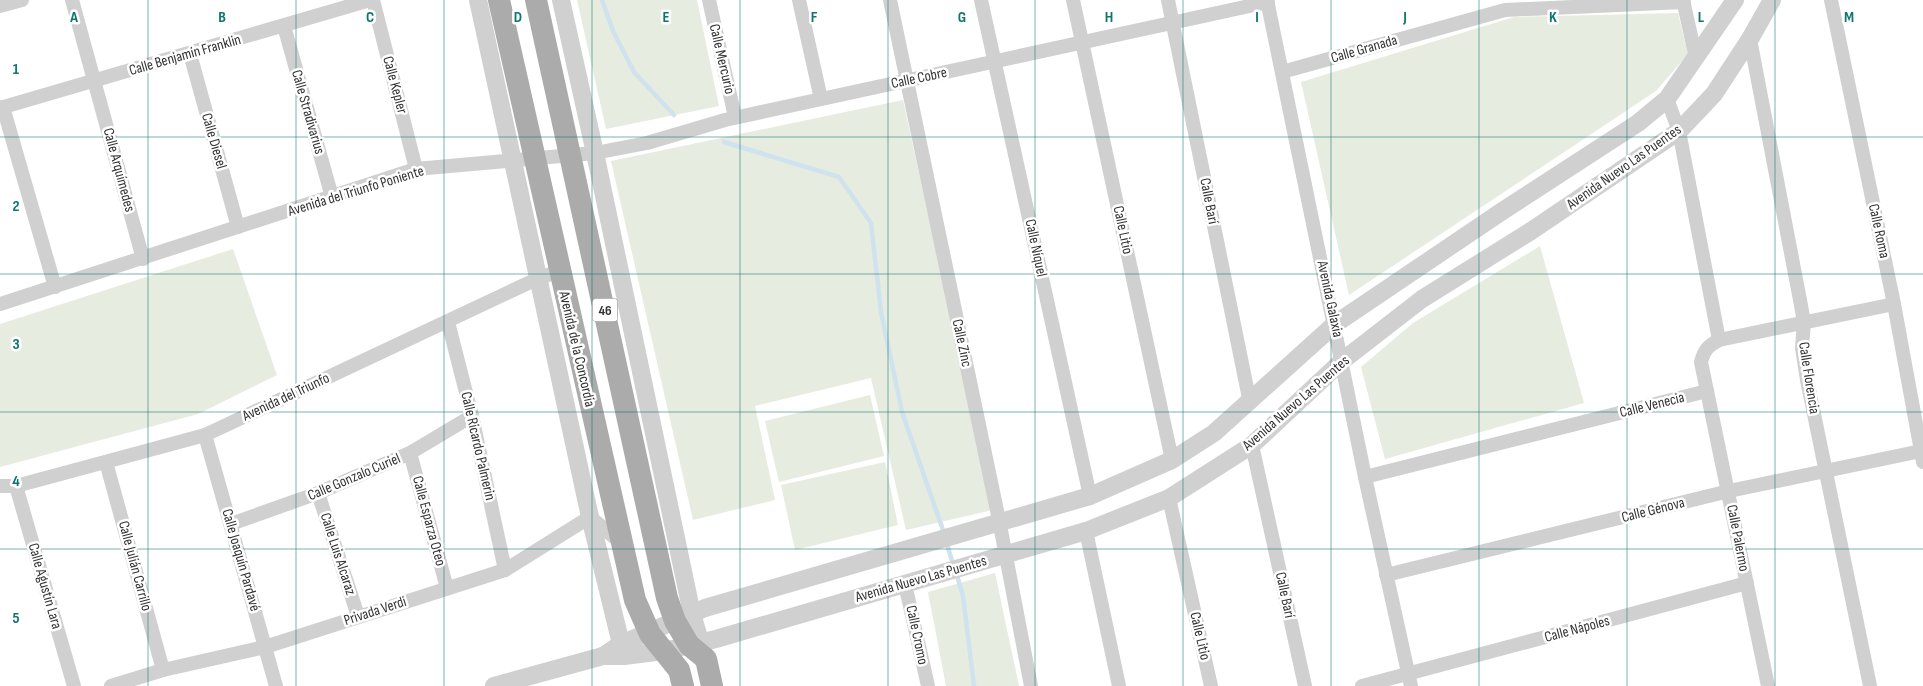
<svg xmlns="http://www.w3.org/2000/svg" width="1923" height="686" font-family="'Sofia Sans Condensed',sans-serif">
<rect width="100%" height="100%" fill="#fff"/>
<g fill="#e6ecdf">
<polygon points="577,0 697,0 719,106 606,129"/>
<polygon points="1678,13 1688,54 1656,91 1349,295 1301,82 1514,17"/>
<polygon points="903,100 993,510 906,530 871,378 755,406 775,500 693,520 611,161"/>
<polygon points="1540,246 1584,403 1385,459 1361,367 1413,323"/>
<polygon points="233,249 277,375 198,414 0,467 0,324"/>
<polygon points="870,395 884,456 779,482 765,421"/>
<polygon points="885,462 898,525 795,550 781,485"/>
<polygon points="995,573 1019,686 946,686 928,592"/>
</g>
<g fill="none" stroke-linecap="round" stroke-linejoin="round">
<g stroke="#cfe2ee" stroke-width="4.5">
<polyline points="602,0 613,31 634,72 674,115"/>
<polyline points="724,142 839,177 871,223 881,312 902,412 944,533"/>
<polyline points="946,541 953,564"/>
<polyline points="956,572 963,596 974,686"/>
</g>
<g stroke="#d0d0d0" stroke-width="14">
<polyline points="72,0 143,259"/>
<polyline points="373,0 416,169"/>
<polyline points="709,0 735,117"/>
<polyline points="799,0 821,99"/>
<polyline points="890,0 999,520 1031,686"/>
<polyline points="981,0 1090,496"/>
<polyline points="1073,0 1172,460"/>
<polyline points="1168,0 1250,403"/>
<polyline points="1267,0 1365,477 1411,686"/>
<polyline points="1683,0 1696,58"/>
<polyline points="1831,0 1894,304 1923,462"/>
<polyline points="0,6 22,0"/>
<polyline points="284,26 332,197"/>
<polyline points="1750,39 1800,300 1804,322 1802,348 1807,380 1870,686"/>
<polyline points="190,54 238,227"/>
<polyline points="1282,72 1505,10 1684,2"/>
<polyline points="1667,99 1679,131 1719,340"/>
<polyline points="3,107 55,287"/>
<polyline points="0,108 370,0"/>
<polyline points="0,304 416,169 595,153 647,143 725,120 1268,2"/>
<polyline points="448,322 472,416 505,570"/>
<polyline points="205,435 276,686"/>
<polyline points="1252,445 1305,686"/>
<polyline points="410,453 447,588"/>
<polyline points="106,462 163,670"/>
<polyline points="1365,477 1707,391"/>
<polyline points="0,486 16,486 205,435 539,278 560,271"/>
<polyline points="16,486 74,686"/>
<polyline points="318,493 358,616"/>
<polyline points="1169,498 1211,686"/>
<polyline points="231,524 318,493 410,453 472,416"/>
<polyline points="1086,531 1119,686"/>
<polyline points="1386,575 1729,491 1921,451"/>
<polyline points="905,584 928,686"/>
<polyline points="111,686 163,670 265,647 505,570 590,517 620,542"/>
<polyline points="1362,686 1747,583"/>
<path d="M1768 686 1701 362C1704 350 1708 346 1719 340L1894 304"/>
</g>
<g stroke="#d0d0d0" stroke-width="18">
<polyline points="478,0 590,517 624,656"/>
<polyline points="561,0 595,153 692,614 704,654"/>
<polyline points="603,656 621,644 705,608 1090,496 1172,460 1214,433 1335,324 1501,212 1638,123 1667,99 1735,0"/>
<polyline points="494,686 603,656 624,656 664,651 716,639 1086,531 1169,498 1252,445 1342,361 1422,299 1531,231 1679,131 1714,94 1750,39 1772,0"/>
</g>
<g stroke="#ababab" stroke-width="22">
<polyline points="499,0 635,600 650,634 679,670 683,686"/>
<polyline points="536,0 667,598 675,621 689,645 706,659 712,686"/>
</g>
</g>
<path fill="none" stroke="#0f766e" stroke-width="1" stroke-opacity="0.55" d="M148 0V686M296 0V686M444 0V686M592 0V686M740 0V686M888 0V686M1035 0V686M1183 0V686M1331 0V686M1479 0V686M1627 0V686M1775 0V686M0 137H1923M0 274H1923M0 412H1923M0 549H1923"/>
<g text-anchor="middle" dominant-baseline="central" stroke-width="5" stroke-linejoin="round" paint-order="stroke">
<rect fill="#fff" stroke="#707070" stroke-width="1" x="592.5" y="298.5" width="25" height="23" rx="4"/>
<g font-size="14" font-weight="bold" fill="#333">
<text x="605" y="310">46</text>
</g>
<g font-size="15" fill="#333" stroke="#fff">
<text transform="translate(1364 49) rotate(-16)">Calle Granada</text>
<text transform="translate(185 55) rotate(-16)">Calle Benjamín Franklin</text>
<text transform="translate(722 59) rotate(77)">Calle Mercurio</text>
<text transform="translate(919 78) rotate(-12)">Calle Cobre</text>
<text transform="translate(395 85) rotate(75)">Calle Kepler</text>
<text transform="translate(308 112) rotate(74)">Calle Stradivarius</text>
<text transform="translate(214 141) rotate(74)">Calle Diesel</text>
<text transform="translate(1624 167) rotate(-35)">Avenida Nuevo Las Puentes</text>
<text transform="translate(119 170) rotate(75)">Calle Arquímedes</text>
<text transform="translate(356 191) rotate(-17)">Avenida del Triunfo Poniente</text>
<text transform="translate(1209 201) rotate(79)">Calle Barí</text>
<text transform="translate(1123 230) rotate(78)">Calle Litio</text>
<text transform="translate(1879 231) rotate(78)">Calle Roma</text>
<text transform="translate(1036 248) rotate(78)">Calle Níquel</text>
<text transform="translate(1330 299) rotate(78)">Avenida Galaxia</text>
<text transform="translate(962 343) rotate(78)">Calle Zinc</text>
<text transform="translate(577 349) rotate(77)">Avenida de la Concordia</text>
<text transform="translate(1809 378) rotate(81)">Calle Florencia</text>
<text transform="translate(286 397) rotate(-25)">Avenida del Triunfo</text>
<text transform="translate(1296 403) rotate(-41)">Avenida Nuevo Las Puentes</text>
<text transform="translate(1652 405) rotate(-14)">Calle Venecia</text>
<text transform="translate(478 446) rotate(77)">Calle Ricardo Palmerin</text>
<text transform="translate(354 477) rotate(-23)">Calle Gonzalo Curiel</text>
<text transform="translate(1653 510) rotate(-14)">Calle Génova</text>
<text transform="translate(429 521) rotate(75)">Calle Esparza Oteo</text>
<text transform="translate(1738 538) rotate(79)">Calle Palermo</text>
<text transform="translate(338 554) rotate(72)">Calle Luis Alcaraz</text>
<text transform="translate(241 560) rotate(74)">Calle Joaquín Pardavé</text>
<text transform="translate(135 566) rotate(75)">Calle Julián Carrillo</text>
<text transform="translate(921 579) rotate(-16)">Avenida Nuevo Las Puentes</text>
<text transform="translate(45 586) rotate(74)">Calle Agustín Lara</text>
<text transform="translate(1285 595) rotate(78)">Calle Barí</text>
<text transform="translate(375 611) rotate(-18)">Privada Verdi</text>
<text transform="translate(1577 629) rotate(-15)">Calle Nápoles</text>
<text transform="translate(917 635) rotate(78)">Calle Cromo</text>
<text transform="translate(1200 636) rotate(77)">Calle Litio</text>
</g>
</g>
<g font-size="16" text-anchor="middle" font-weight="bold" fill="#0f766e" stroke="#fff" stroke-width="5" stroke-linejoin="round" paint-order="stroke">
<text x="74" y="22">A</text>
<text x="222" y="22">B</text>
<text x="370" y="22">C</text>
<text x="518" y="22">D</text>
<text x="666" y="22">E</text>
<text x="814" y="22">F</text>
<text x="962" y="22">G</text>
<text x="1109" y="22">H</text>
<text x="1257" y="22">I</text>
<text x="1405" y="22">J</text>
<text x="1553" y="22">K</text>
<text x="1701" y="22">L</text>
<text x="1849" y="22">M</text>
<text x="16" y="74">1</text>
<text x="16" y="211">2</text>
<text x="16" y="349">3</text>
<text x="16" y="486">4</text>
<text x="16" y="623">5</text>
</g>
</svg>
